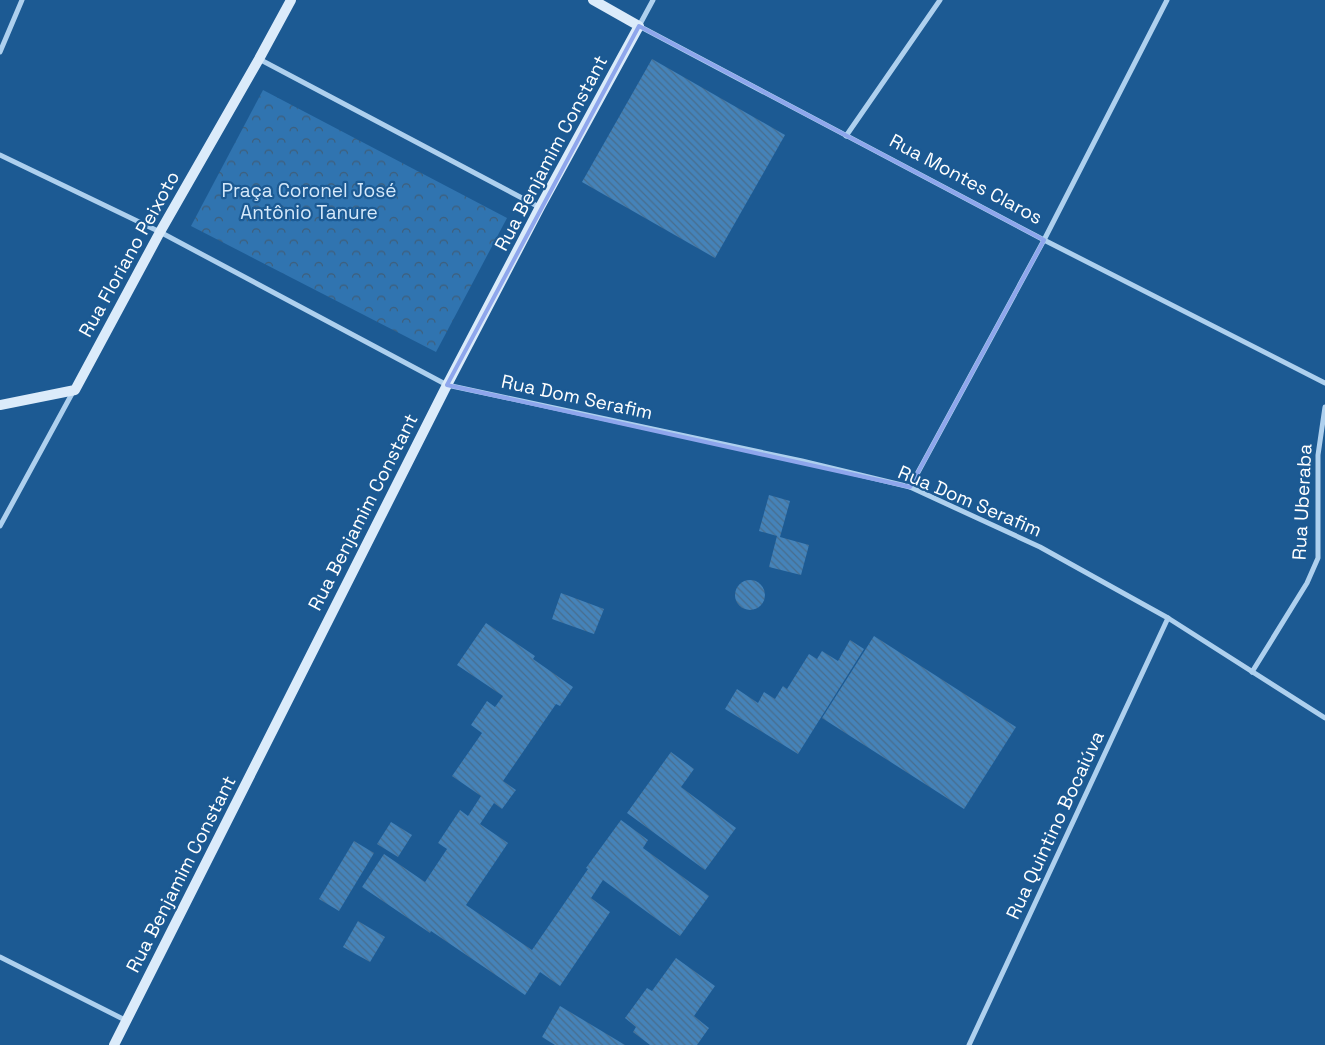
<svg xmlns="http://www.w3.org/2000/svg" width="1325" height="1045" font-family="'Space Grotesk',sans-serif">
<defs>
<pattern id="forest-crowns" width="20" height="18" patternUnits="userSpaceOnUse" patternTransform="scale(1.25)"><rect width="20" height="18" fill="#3074b0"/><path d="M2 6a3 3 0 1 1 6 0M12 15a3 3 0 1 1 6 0" fill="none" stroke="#3f5e79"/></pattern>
<pattern id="building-back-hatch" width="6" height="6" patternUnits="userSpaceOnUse" patternTransform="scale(1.25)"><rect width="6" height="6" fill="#4583b9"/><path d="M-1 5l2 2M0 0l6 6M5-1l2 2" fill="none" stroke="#486d8d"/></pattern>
</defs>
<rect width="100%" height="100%" fill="#1c5a93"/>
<polygon fill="url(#forest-crowns)" points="263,90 507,218 436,352 191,226"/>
<g fill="url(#building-back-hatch)">
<polygon points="652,59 785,135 715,258 582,182"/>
<polygon points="769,495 790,501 780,537 809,545 801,575 769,567 777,536 759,531"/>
<circle cx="750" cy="595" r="15"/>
<polygon points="561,593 604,609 594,634 552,619"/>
<polygon points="486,623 535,656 533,659 573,687 560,706 556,704 503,781 516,790 502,809 494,803 480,824 508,843 466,905 532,950 588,869 586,868 621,820 648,840 643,848 709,896 680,936 603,880 591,898 610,912 560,986 540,972 525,995 431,931 430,933 362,887 384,854 425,882 447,849 438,843 460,810 468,816 481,796 452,776 482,733 471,725 487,701 495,707 503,696 457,665"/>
<polygon points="874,636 1016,727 964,809 822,718"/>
<polygon points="850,640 864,649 798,754 725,709 737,689 758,703 764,692 775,699 783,686 787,689 809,654 817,659 822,651 838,661"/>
<polygon points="671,752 694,769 681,787 736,828 705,870 627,813"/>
<polygon points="391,822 412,835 398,857 377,844"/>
<polygon points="354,841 374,853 339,911 319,899"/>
<polygon points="358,921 385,937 370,962 343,947"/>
<polygon points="676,958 715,986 694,1016 709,1028 697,1045 650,1045 633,1032 636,1027 625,1018 647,988 652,991"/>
<polygon points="560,1006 625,1045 555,1045 542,1037"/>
</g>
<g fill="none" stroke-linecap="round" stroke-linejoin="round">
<g stroke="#aed0ee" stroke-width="5">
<polyline points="653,0 639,26 1044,240 1325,383"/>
<polyline points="0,52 22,0"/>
<polyline points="259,59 539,207"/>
<polyline points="846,136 940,0"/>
<polyline points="0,155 160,232 447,385 802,461 910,487 1040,547 1168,618 1325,718"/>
<polyline points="910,487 1044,240 1167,0"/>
<polyline points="0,526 74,390"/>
<polyline points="1252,672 1307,583 1318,558 1318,455 1325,407"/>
<polyline points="0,957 127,1021"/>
<polyline points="969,1045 1168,618"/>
</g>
<g stroke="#dbebfa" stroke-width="10">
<polyline points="0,405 75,390 160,232 259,59 291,0"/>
<polyline points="114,1045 447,385 540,207 639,26 593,0"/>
</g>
</g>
<path fill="none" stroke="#8ea6ec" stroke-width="4" stroke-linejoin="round" d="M639 26 1044 240 910 487 447 385Z"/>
<g text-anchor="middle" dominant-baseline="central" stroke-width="4.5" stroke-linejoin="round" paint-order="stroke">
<g font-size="19" fill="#fff" stroke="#1c5a93">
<text transform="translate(551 153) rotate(-62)">Rua Benjamim Constant</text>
<text transform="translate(966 179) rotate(28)">Rua Montes Claros</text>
<text transform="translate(129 254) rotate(-61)">Rua Floriano Peixoto</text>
<text transform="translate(577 397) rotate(12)">Rua Dom Serafim</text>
<text transform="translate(970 501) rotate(23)">Rua Dom Serafim</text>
<text transform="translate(1302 502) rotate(-87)">Rua Uberaba</text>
<text transform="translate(363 512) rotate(-63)">Rua Benjamim Constant</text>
<text transform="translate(1055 825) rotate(-65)">Rua Quintino Bocaiúva</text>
<text transform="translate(181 874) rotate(-63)">Rua Benjamim Constant</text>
</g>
<g font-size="19" fill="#d4e8fa" stroke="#1c5a93">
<text x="309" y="190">Praça Coronel José<tspan x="309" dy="22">Antônio Tanure</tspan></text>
</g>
</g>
</svg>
